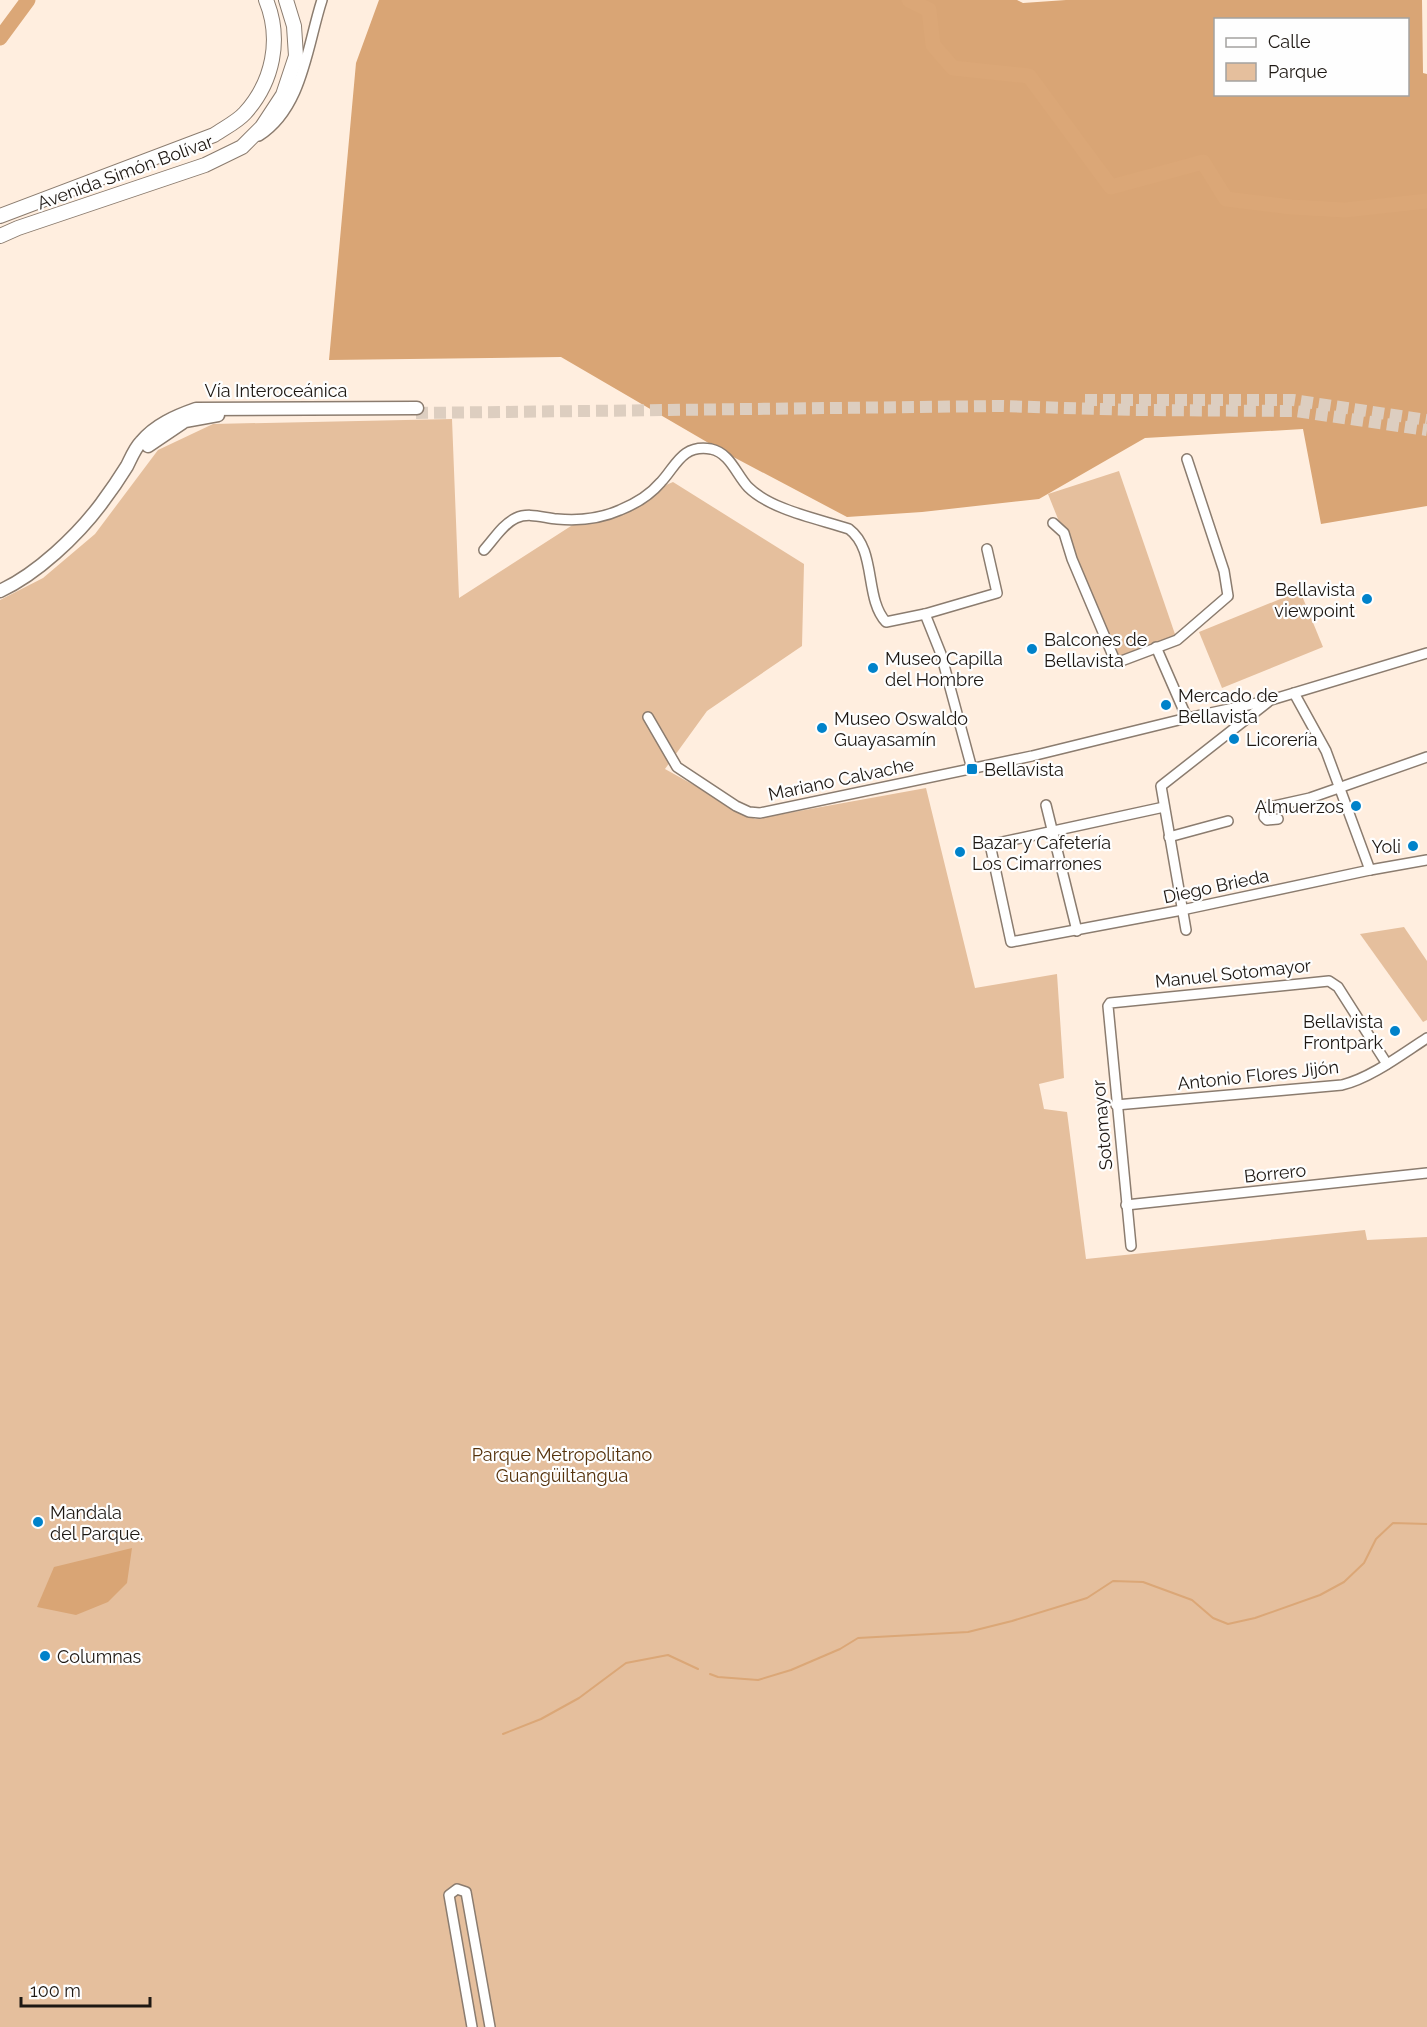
<svg xmlns="http://www.w3.org/2000/svg" width="1427" height="2027" font-family="Raleway,sans-serif">
<rect width="100%" height="100%" fill="#ffeedf"/>
<g fill="#e5bf9d">
<polygon points="452,419 459,598 571,526 673,482 804,564 802,646 707,711 665,769 755,819 926,788 975,988 1057,974 1064,1078 1039,1084 1044,1109 1067,1112 1086,1259 1365,1230 1367,1240 1427,1237 1427,2027 0,2027 0,600 43,578 95,534 158,450 213,424"/>
<polygon points="1119,471 1177,640 1115,661 1048,494"/>
<polygon points="1300,591 1323,647 1222,688 1199,632"/>
<polygon points="1404,927 1427,961 1427,1020 1423,1022 1360,934"/>
</g>
<g fill="#d9a575" fill-rule="evenodd">
<path d="M379 0H1017L1023 3 1066 0H1422L1423 73 1427 74V506L1321 524 1303 429 1145 438 1039 499 922 512 847 517 724 452 561 357 329 360 356 63ZM1216 20H1408V94H1216Z"/>
<polygon points="132,1548 127,1583 108,1602 76,1615 37,1607 54,1567"/>
</g>
<g fill="none" stroke-linecap="round" stroke-linejoin="round">
<g stroke="#dba777" stroke-width="2">
<polyline points="710,1674 718,1677 758,1680 791,1670 840,1649 858,1638 968,1632 1012,1621 1087,1598 1113,1581 1143,1582 1192,1600 1213,1618 1228,1624 1255,1618 1320,1595 1344,1582 1364,1563 1376,1539 1393,1523 1427,1524"/>
<polyline points="503,1734 541,1719 579,1698 626,1663 668,1655 698,1669"/>
</g>
<g stroke="#dba777" stroke-width="15">
<polyline points="909,0 929,10 933,45 953,68 1029,76 1111,187 1203,162 1226,199 1291,207 1345,210 1427,201"/>
<polyline points="0,38 28,0"/>
</g>
<g stroke="#ddcec0" stroke-width="12" stroke-dasharray="12 6" stroke-linecap="butt">
<polyline points="1085,400 1293,400 1427,420"/>
<polyline points="416,413 1001,406 1134,410 1295,411 1427,430"/>
</g>
<defs>
<g id="minor">
<path d="M259 136C303 108 307 46 322 0"/>
<polyline points="1053,523 1064,533 1072,559 1116,663 1177,640 1228,596 1224,571 1187,459"/>
<path d="M484 550C494 539 503 524 516 518 529 512 544 518 557 519 579 521 600 519 620 510 635 504 650 495 661 482 676 466 682 444 711 449 730 453 736 474 748 487 771 510 819 519 849 529 877 550 864 598 886 622L925 614 997 593 987 549"/>
<polyline points="925,614 941,654 972,769"/>
<polyline points="1156,647 1187,718"/>
<polyline points="1294,693 1326,751 1370,870"/>
<polyline points="648,717 677,767 736,806 749,812 760,813 1032,756 1187,718 1271,700 1427,653"/>
<polyline points="1046,805 1077,931"/>
<polyline points="1164,807 993,844 991,849 1011,942 1182,910 1370,870 1427,860"/>
<polyline points="1278,819 1267,820 1264,817 1265,808 1310,798 1427,757"/>
<polyline points="1169,837 1228,821"/>
<polyline points="1186,930 1161,786 1268,702"/>
<path d="M1116 1105 1342 1085C1371 1078 1402 1054 1427 1038"/>
<polyline points="1126,1205 1427,1173"/>
<polyline points="1131,1246 1108,1006 1110,1003 1329,981 1338,987 1387,1064"/>
<polyline points="472,2027 449,1895 457,1889 466,1892 490,2027"/>
</g>
<g id="major">
<polyline points="148,446 185,421 218,415"/>
<path d="M0 591C37 574 77 536 101 504 110 492 119 479 127 466 131 458 135 448 141 442 155 425 176 416 196 409L417 408"/>
</g>
<g id="highway">
<path d="M0 216 214 135C224 128 237 122 245 113 273 82 282 39 266 0"/>
<polyline points="0,236 18,228 205,165 242,147 262,127 283,95 296,56 294,26 286,0"/>
</g>
</defs>
<use href="#minor" stroke="#8b7c6f" stroke-width="12"/>
<use href="#major" stroke="#8b7c6f" stroke-width="15"/>
<use href="#highway" stroke="#8b7c6f" stroke-width="16"/>
<use href="#minor" stroke="#fff" stroke-width="9"/>
<use href="#major" stroke="#fff" stroke-width="12"/>
<use href="#highway" stroke="#fff" stroke-width="14"/>
</g>
<g fill="#0082ca" stroke="#fefefe" stroke-width="2">
<circle cx="1367" cy="599" r="6"/>
<circle cx="1032" cy="649" r="6"/>
<circle cx="873" cy="668" r="6"/>
<circle cx="1166" cy="705" r="6"/>
<circle cx="822" cy="728" r="6"/>
<circle cx="1234" cy="739" r="6"/>
<rect x="966" y="763" width="12" height="12" rx="3"/>
<circle cx="1356" cy="806" r="6"/>
<circle cx="1413" cy="846" r="6"/>
<circle cx="960" cy="852" r="6"/>
<circle cx="1395" cy="1031" r="6"/>
<circle cx="38" cy="1522" r="6"/>
<circle cx="45" cy="1656" r="6"/>
</g>
<g text-anchor="middle" dominant-baseline="central" stroke-width="4.5" stroke-linejoin="round" paint-order="stroke">
<g font-size="18" fill="#1e1813" stroke="#fefefe">
<text transform="translate(125 172) rotate(-20)">Avenida Simón Bolívar</text>
<text x="276" y="390">Vía Interoceánica</text>
<text transform="translate(841 779) rotate(-12)">Mariano Calvache</text>
<text transform="translate(1216 886) rotate(-12)">Diego Brieda</text>
<text transform="translate(1233 973) rotate(-6)">Manuel Sotomayor</text>
<text transform="translate(1258 1075) rotate(-6)">Antonio Flores Jijón</text>
<text transform="translate(1102 1125) rotate(-95)">Sotomayor</text>
<text transform="translate(1275 1173) rotate(-6)">Borrero</text>
</g>
<g font-size="18" fill="#1e1813" stroke="#fefefe" text-anchor="start">
<text x="1355" y="589" text-anchor="end">Bellavista<tspan x="1355" dy="21">viewpoint</tspan></text>
<text x="1044" y="639">Balcones de<tspan x="1044" dy="21">Bellavista</tspan></text>
<text x="885" y="658">Museo Capilla<tspan x="885" dy="21">del Hombre</tspan></text>
<text x="1178" y="695">Mercado de<tspan x="1178" dy="21">Bellavista</tspan></text>
<text x="834" y="718">Museo Oswaldo<tspan x="834" dy="21">Guayasamín</tspan></text>
<text x="1246" y="739">Licorería</text>
<text x="984" y="769">Bellavista</text>
<text x="1344" y="806" text-anchor="end">Almuerzos</text>
<text x="972" y="842">Bazar y Cafetería<tspan x="972" dy="21">Los Cimarrones</tspan></text>
<text x="1401" y="846" text-anchor="end">Yoli</text>
<text x="1383" y="1021" text-anchor="end">Bellavista<tspan x="1383" dy="21">Frontpark</tspan></text>
<text x="50" y="1512">Mandala<tspan x="50" dy="21">del Parque.</tspan></text>
<text x="57" y="1656">Columnas</text>
</g>
<g font-size="18" fill="#55320c" stroke="#fefefe">
<text x="562" y="1454">Parque Metropolitano<tspan x="562" dy="21">Guangüiltangua</tspan></text>
</g>
</g>
<rect x="1214" y="18" width="195" height="78" fill="#fefefe" stroke="#a4a2a0" stroke-width="1.5"/>
<rect x="1226" y="38" width="30" height="9" fill="#ffffff" stroke="#a4a2a0" stroke-width="1.5"/>
<text x="1268" y="48" font-size="18" fill="#1e1813">Calle</text>
<rect x="1226" y="63" width="30" height="18" fill="#e5bf9d" stroke="#a4a2a0" stroke-width="1.5"/>
<text x="1268" y="78" font-size="18" fill="#1e1813">Parque</text>
<path d="M21 1997v9h129v-9" fill="none" stroke="#1e1813" stroke-width="3"/>
<text x="30" y="1997" font-size="18" fill="#1e1813" stroke="#fefefe" stroke-width="4.5" paint-order="stroke">100 m</text>
</svg>
